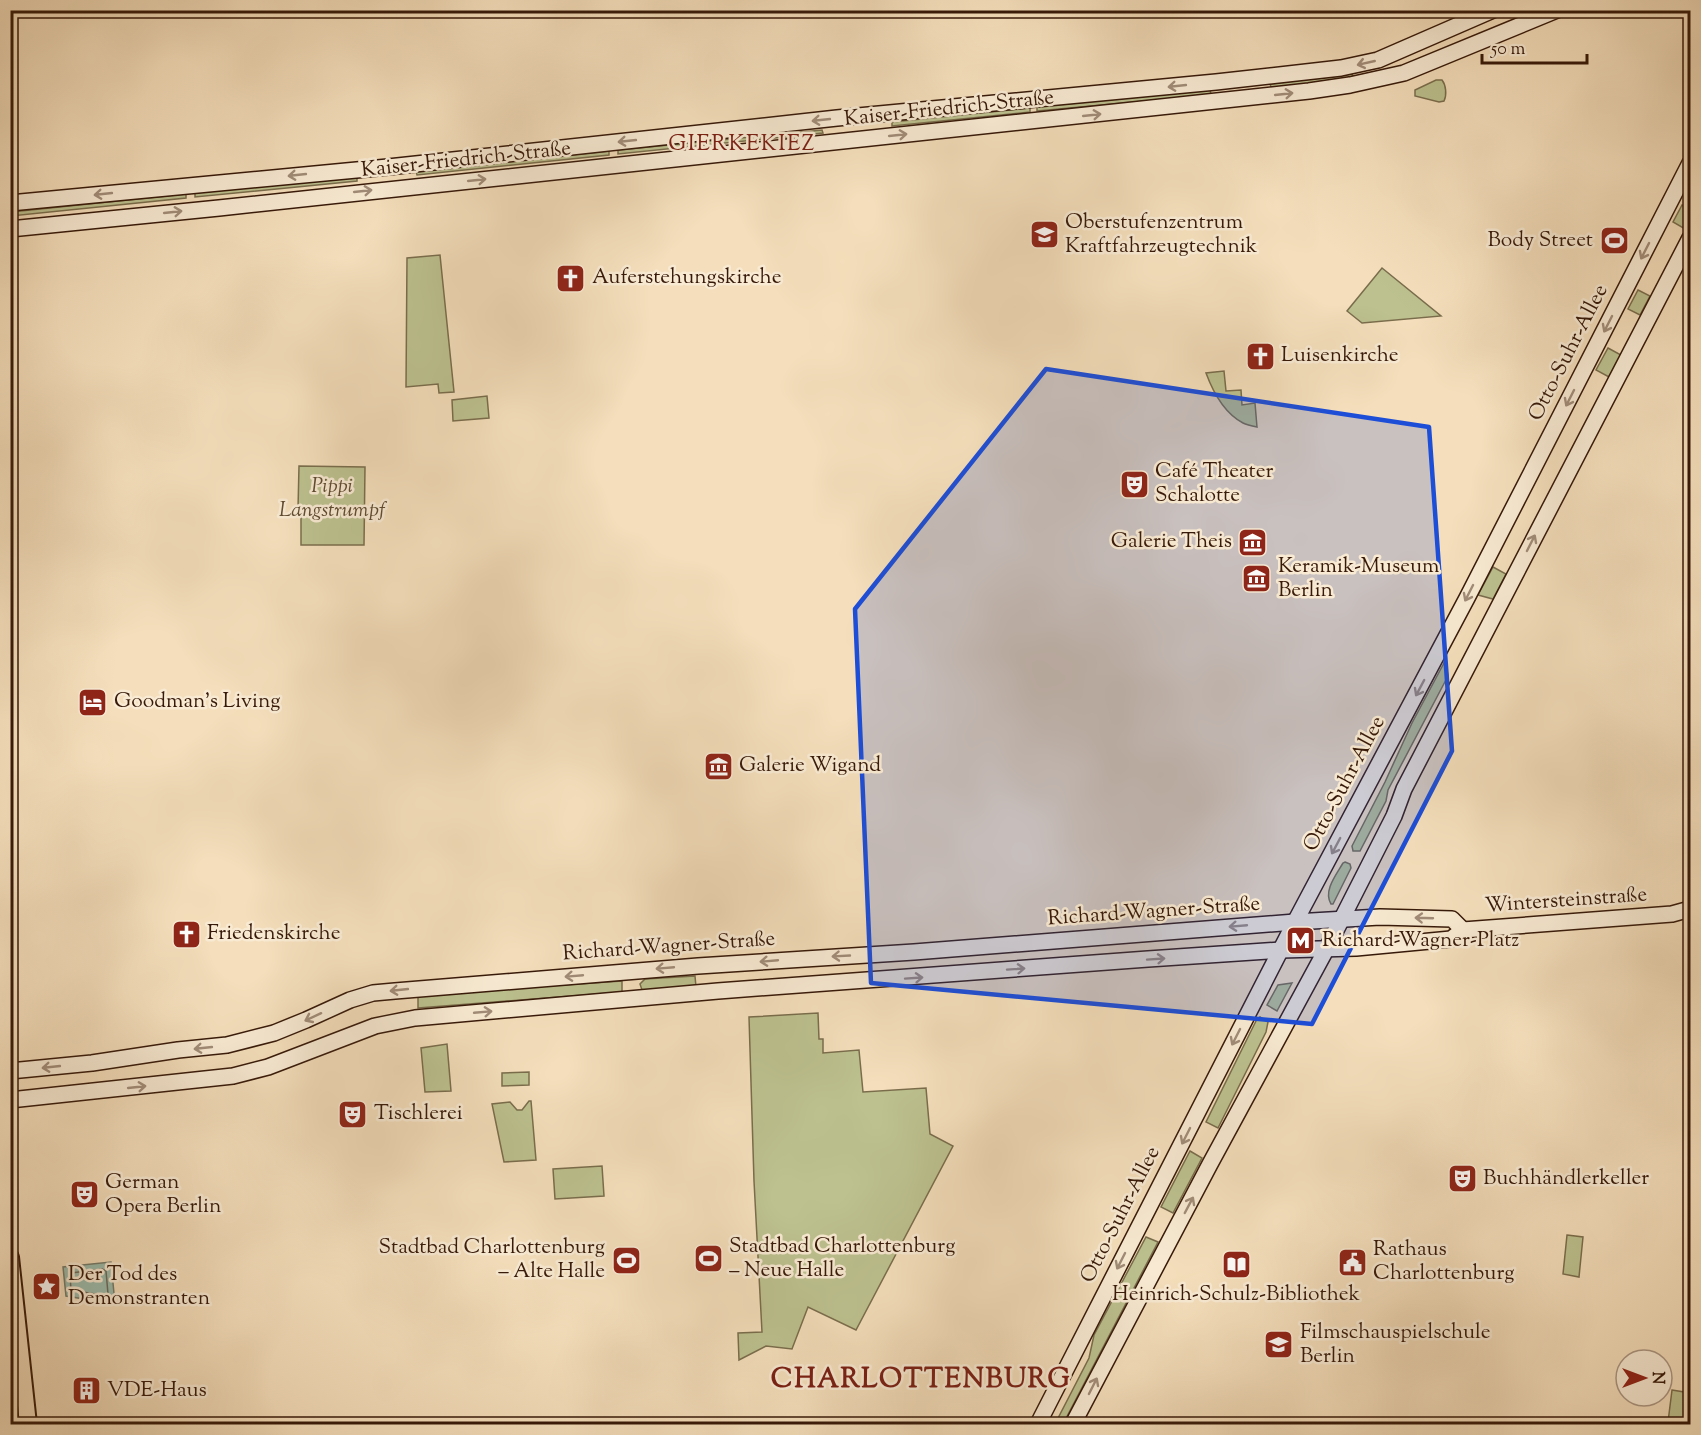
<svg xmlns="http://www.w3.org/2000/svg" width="1701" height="1435" font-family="'Sorts Mill Goudy',serif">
<rect width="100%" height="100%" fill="#f4debb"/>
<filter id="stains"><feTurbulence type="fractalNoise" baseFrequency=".00333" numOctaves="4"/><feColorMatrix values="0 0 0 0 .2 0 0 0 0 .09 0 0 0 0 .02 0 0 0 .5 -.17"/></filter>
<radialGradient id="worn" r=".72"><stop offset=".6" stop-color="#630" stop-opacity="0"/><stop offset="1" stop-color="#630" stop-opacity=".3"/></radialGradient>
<g fill="#bcc18f" stroke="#7a6d4c" stroke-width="1.5">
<polygon points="1352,74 1353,77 1352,78 1273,88 1271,87 1270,84"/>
<path d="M1436 80H1442C1446 85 1447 95 1444 101L1439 102 1415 96V90Z"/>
<polygon points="1208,90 1210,90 1211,94 1209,95 1037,111 1037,107"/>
<polygon points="1030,108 1030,112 892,126 892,122"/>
<polygon points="822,130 823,133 618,154 618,150"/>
<polygon points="609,151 609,155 417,175 416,171"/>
<polygon points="357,177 357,181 195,197 195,193"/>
<polygon points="186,194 186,198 11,216 11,212"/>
<polygon points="1682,205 1690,210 1690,217 1685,229 1673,222"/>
<polygon points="440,255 454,392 439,393 438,384 406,387 407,258"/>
<polygon points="1382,268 1441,316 1362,323 1347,311"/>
<polygon points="1638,290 1650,296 1640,315 1628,309"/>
<polygon points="1608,348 1621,355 1609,377 1596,370"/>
<path d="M1224 371 1226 391 1241 390 1242 405 1255 403 1257 427C1252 426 1247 425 1243 423 1224 413 1213 392 1206 373Z"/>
<polygon points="487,396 489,418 453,421 452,400"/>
<polygon points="299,466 365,467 364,545 301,545 301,510 298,509"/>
<polygon points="1493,567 1506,574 1493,599 1478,595"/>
<polygon points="1444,663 1446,665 1448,676 1388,790 1386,801 1360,851 1353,851 1352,846 1385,782 1412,723"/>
<path d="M1345 862 1350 864 1351 868 1333 904H1331C1323 891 1336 875 1343 863Z"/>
<polygon points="695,976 696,987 645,991 642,990 640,984 645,979"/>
<polygon points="622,981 622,992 418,1008 418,995"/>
<polygon points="1292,983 1277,1011 1267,1005 1278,985"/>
<polygon points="818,1013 819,1039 823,1039 823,1053 859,1050 863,1092 926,1088 930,1134 953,1146 856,1330 808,1307 792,1349 766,1346 739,1360 738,1333 762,1332 754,1181 749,1017"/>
<polygon points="1260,1017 1268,1022 1266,1032 1218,1128 1206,1122 1257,1019"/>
<polygon points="447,1044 451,1091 425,1092 421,1048"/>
<polygon points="529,1072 529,1085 502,1086 502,1073"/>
<polygon points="529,1101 531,1101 536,1160 504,1162 492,1104 510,1102 517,1110 522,1110"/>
<polygon points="1190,1151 1202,1158 1173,1213 1161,1207"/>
<polygon points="602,1166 604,1196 555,1199 553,1169"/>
<polygon points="1567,1235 1583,1237 1579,1277 1563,1274"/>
<polygon points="1146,1237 1158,1242 1063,1424 1055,1424 1089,1358 1094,1335"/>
<polygon points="1672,1390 1690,1393 1690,1424 1668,1422"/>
</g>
<polygon fill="#9cbcad" stroke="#747b6b" stroke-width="1.5" points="111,1262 115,1304 66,1296 63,1267"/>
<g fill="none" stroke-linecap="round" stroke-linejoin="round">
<polygon stroke="#6a6a5b" stroke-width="1.5" points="102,1269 106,1271 108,1294 107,1296 71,1290 70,1275 71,1273"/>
<defs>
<g id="secondary">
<polyline points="10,203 388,167 837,118 1216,82 1341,68 1378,60 1493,10"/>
<polyline points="10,229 219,208 1309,91 1350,85 1404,73 1557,10"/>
<polyline points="10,1071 92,1063 178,1050 227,1045 274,1033 306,1020 350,1000 373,993 395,991 698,966 914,952 1295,922 1380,917 1452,919 1463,930"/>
<polyline points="10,1100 233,1076 268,1067 375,1026 415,1018 718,991 1148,959 1281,950 1356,948 1451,939 1463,930 1672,914 1690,909"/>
<polyline points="1038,1424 1295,922 1467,598 1690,163"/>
<polyline points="1073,1424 1210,1164 1327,948 1394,816 1404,789 1690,238"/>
</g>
<polyline id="primary" points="10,1257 28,1424"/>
</defs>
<use href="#secondary" stroke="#371909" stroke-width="18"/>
<use href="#primary" stroke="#371909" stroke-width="20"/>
<use href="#secondary" stroke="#f8ead3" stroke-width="15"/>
<use href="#primary" stroke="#f4debb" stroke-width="16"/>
</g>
<defs><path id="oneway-shaft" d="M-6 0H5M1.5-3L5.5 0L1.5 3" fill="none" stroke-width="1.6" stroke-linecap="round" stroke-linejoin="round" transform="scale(1.5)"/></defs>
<g stroke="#a18c78">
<use href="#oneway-shaft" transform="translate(1366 63) rotate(167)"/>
<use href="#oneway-shaft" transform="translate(1177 86) rotate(174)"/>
<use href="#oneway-shaft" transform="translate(1284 94) rotate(-6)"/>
<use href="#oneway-shaft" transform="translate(1092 115) rotate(-6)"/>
<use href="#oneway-shaft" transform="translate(821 120) rotate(174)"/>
<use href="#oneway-shaft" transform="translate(898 135) rotate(-6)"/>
<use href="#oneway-shaft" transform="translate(627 141) rotate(174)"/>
<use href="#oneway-shaft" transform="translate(297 175) rotate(174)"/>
<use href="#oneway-shaft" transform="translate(477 180) rotate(-6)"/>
<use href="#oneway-shaft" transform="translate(363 191) rotate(-6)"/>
<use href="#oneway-shaft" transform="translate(103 194) rotate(174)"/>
<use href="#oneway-shaft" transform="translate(173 212) rotate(-6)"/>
<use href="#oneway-shaft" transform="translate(1645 251) rotate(117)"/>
<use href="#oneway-shaft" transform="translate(1608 324) rotate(117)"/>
<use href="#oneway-shaft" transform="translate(1570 398) rotate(117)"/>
<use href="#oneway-shaft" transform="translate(1531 543) rotate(-63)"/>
<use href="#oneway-shaft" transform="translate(1469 593) rotate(117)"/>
<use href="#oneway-shaft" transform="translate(1420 688) rotate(118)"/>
<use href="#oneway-shaft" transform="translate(1336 846) rotate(118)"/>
<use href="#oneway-shaft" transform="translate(1424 918) rotate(-178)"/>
<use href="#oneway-shaft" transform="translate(1238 926) rotate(175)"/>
<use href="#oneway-shaft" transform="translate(841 956) rotate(177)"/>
<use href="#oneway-shaft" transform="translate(1156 959) rotate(-4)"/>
<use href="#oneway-shaft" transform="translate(769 961) rotate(175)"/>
<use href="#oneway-shaft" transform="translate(665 968) rotate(175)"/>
<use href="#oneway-shaft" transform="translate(1016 969) rotate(-4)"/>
<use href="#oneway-shaft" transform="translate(574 976) rotate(175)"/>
<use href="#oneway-shaft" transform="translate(914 978) rotate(-4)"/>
<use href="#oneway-shaft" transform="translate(399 990) rotate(174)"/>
<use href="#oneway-shaft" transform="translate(483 1012) rotate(-5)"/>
<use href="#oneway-shaft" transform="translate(313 1017) rotate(155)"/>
<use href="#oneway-shaft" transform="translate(1236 1037) rotate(117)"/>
<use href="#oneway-shaft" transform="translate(203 1048) rotate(174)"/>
<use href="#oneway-shaft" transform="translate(51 1067) rotate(174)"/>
<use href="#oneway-shaft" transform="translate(137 1087) rotate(-6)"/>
<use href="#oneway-shaft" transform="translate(1186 1136) rotate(117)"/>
<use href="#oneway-shaft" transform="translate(1189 1205) rotate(-62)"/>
<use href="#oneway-shaft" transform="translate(1121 1261) rotate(117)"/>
<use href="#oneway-shaft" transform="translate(1093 1386) rotate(-63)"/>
</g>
<path fill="#1d4ed8" fill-opacity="0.2" stroke="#1d4ed8" stroke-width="4.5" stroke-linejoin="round" d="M1046 369 1429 427 1452 751 1312 1024 871 983 855 609Z"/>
<defs>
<symbol id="school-square" viewBox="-11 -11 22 22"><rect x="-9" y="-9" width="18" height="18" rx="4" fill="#8f2418" stroke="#f8ead3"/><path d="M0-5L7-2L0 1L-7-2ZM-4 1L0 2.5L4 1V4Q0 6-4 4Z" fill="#fff"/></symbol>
<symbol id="stadium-square" viewBox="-11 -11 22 22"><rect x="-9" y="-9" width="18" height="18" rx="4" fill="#8f2418" stroke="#f8ead3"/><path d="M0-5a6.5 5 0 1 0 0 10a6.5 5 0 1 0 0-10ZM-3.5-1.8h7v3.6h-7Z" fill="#fff"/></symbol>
<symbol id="church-square" viewBox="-11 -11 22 22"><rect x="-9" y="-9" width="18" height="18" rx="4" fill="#8f2418" stroke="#f8ead3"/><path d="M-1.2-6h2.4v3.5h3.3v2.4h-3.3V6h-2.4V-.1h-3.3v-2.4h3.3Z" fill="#fff"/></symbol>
<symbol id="theatre-square" viewBox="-11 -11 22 22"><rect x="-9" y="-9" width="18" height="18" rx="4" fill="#8f2418" stroke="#f8ead3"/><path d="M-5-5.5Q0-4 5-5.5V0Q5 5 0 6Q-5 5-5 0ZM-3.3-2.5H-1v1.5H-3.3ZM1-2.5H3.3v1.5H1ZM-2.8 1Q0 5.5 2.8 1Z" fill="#fff"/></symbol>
<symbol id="museum-square" viewBox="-11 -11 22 22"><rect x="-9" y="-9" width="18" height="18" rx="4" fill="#8f2418" stroke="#f8ead3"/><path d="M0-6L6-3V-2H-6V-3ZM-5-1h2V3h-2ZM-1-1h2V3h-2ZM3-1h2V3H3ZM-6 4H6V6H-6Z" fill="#fff"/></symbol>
<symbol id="hotel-square" viewBox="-11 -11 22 22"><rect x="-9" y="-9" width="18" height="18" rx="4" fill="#8f2418" stroke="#f8ead3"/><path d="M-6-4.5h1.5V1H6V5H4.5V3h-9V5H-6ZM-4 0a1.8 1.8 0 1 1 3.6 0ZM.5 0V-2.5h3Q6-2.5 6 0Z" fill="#fff"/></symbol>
<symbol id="metro-square" viewBox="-11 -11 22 22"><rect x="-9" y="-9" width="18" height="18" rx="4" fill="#8f2418" stroke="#f8ead3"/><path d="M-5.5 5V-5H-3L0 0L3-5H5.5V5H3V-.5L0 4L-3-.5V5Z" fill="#fff"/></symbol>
<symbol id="civic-square" viewBox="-11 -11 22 22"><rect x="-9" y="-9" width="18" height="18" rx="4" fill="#8f2418" stroke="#f8ead3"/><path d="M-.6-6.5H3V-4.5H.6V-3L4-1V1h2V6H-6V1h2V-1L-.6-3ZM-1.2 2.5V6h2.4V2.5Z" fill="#fff"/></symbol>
<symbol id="library-square" viewBox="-11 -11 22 22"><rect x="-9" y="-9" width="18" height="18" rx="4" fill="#8f2418" stroke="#f8ead3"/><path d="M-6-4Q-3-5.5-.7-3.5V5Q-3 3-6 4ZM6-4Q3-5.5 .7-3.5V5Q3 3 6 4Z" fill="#fff"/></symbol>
<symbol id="sight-square" viewBox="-11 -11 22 22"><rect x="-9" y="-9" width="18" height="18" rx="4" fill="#8f2418" stroke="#f8ead3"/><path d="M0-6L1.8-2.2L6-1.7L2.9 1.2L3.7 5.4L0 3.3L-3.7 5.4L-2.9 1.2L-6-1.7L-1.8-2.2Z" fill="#fff"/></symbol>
<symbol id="university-square" viewBox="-11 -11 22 22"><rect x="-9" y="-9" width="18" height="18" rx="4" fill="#8f2418" stroke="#f8ead3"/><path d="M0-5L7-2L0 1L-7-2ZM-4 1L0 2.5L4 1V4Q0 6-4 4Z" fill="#fff"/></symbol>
<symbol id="building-square" viewBox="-11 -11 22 22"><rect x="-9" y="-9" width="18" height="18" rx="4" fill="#8f2418" stroke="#f8ead3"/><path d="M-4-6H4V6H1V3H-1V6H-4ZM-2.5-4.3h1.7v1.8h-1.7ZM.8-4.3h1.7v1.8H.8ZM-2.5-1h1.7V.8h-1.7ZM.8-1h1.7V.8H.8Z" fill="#fff"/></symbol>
</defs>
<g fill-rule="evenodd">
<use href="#school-square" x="1028" y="218" width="33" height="33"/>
<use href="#stadium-square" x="1598" y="224" width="33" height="33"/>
<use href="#church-square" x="554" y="262" width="33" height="33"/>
<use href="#church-square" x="1244" y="340" width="33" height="33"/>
<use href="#theatre-square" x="1118" y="468" width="33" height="33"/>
<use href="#museum-square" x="1236" y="526" width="33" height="33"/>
<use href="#museum-square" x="1240" y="562" width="33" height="33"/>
<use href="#hotel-square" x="76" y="686" width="33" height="33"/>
<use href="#museum-square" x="702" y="750" width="33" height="33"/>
<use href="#church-square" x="170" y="918" width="33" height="33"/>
<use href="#metro-square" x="1284" y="924" width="33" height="33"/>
<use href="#theatre-square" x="336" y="1098" width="33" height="33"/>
<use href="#theatre-square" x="1446" y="1162" width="33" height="33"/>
<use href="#theatre-square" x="68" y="1178" width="33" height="33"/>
<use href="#stadium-square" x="692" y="1242" width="33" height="33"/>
<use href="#stadium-square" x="610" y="1244" width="33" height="33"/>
<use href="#civic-square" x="1336" y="1246" width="33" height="33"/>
<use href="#library-square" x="1220" y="1248" width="33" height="33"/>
<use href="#sight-square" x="30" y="1270" width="33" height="33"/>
<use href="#university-square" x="1262" y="1328" width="33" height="33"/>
<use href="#building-square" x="70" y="1374" width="33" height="33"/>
</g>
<g text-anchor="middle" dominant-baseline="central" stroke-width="5" stroke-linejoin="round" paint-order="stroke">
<g font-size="21" fill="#371909" stroke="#f8ead3">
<text transform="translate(949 109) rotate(-6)">Kaiser-Friedrich-Straße</text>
<text transform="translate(466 160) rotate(-6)">Kaiser-Friedrich-Straße</text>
<text transform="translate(1569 353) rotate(-63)">Otto-Suhr-Allee</text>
<text transform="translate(1345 784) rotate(-62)">Otto-Suhr-Allee</text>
<text transform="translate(1566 901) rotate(-4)">Wintersteinstraße</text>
<text transform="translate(1154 912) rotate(-4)">Richard-Wagner-Straße</text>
<text transform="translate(669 947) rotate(-4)">Richard-Wagner-Straße</text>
<text transform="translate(1121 1215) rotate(-63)">Otto-Suhr-Allee</text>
</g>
<g font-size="21" fill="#371909" stroke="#f8ead3" text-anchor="start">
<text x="1065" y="223">Oberstufenzentrum<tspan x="1065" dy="24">Kraftfahrzeugtechnik</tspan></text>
<text x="1593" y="241" text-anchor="end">Body Street</text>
<text x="592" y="278">Auferstehungskirche</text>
<text x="1281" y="356">Luisenkirche</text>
<text x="1155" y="472">Café Theater<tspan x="1155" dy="24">Schalotte</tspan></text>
<text x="1232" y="542" text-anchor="end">Galerie Theis</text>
<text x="1278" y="567">Keramik-Museum<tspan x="1278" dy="24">Berlin</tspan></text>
<text x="114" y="702">Goodman's Living</text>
<text x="739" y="766">Galerie Wigand</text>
<text x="207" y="934">Friedenskirche</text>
<text x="1322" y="941">Richard-Wagner-Platz</text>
<text x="374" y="1114">Tischlerei</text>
<text x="1483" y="1179">Buchhändlerkeller</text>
<text x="105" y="1183">German<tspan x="105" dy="24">Opera Berlin</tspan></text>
<text x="729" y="1247">Stadtbad Charlottenburg<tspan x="729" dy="24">– Neue Halle</tspan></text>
<text x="605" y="1248" text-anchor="end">Stadtbad Charlottenburg<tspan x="605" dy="24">– Alte Halle</tspan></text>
<text x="1373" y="1250">Rathaus<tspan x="1373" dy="24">Charlottenburg</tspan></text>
<text x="68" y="1275">Der Tod des<tspan x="68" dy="24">Demonstranten</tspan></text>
<text x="1236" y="1295" text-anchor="middle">Heinrich-Schulz-Bibliothek</text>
<text x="1300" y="1333">Filmschauspielschule<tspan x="1300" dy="24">Berlin</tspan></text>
<text x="107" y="1391">VDE-Haus</text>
</g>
<g font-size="21" font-style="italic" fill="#5f4b31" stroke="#f8ead3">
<text x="332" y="487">Pippi<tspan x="332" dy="24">Langstrumpf</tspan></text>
</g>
<g font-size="22" letter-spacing="1.5" fill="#7a1f14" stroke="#f8ead3">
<text x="742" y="145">GIERKEKIEZ</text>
</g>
<g font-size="27" font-weight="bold" letter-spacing="1.5" fill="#7a1f14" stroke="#f8ead3">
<text x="921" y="1380">CHARLOTTENBURG</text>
</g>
</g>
<rect width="1701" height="1435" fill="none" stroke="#f4debb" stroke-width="36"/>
<rect x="12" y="12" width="1677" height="1411" fill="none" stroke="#371909" stroke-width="3"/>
<rect x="18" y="18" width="1665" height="1399" fill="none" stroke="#371909" stroke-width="1.5"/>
<g transform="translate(1644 1378) rotate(90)"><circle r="28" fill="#f8ead3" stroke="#ab9682" stroke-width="1.5"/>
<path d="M0-4.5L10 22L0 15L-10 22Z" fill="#8f2418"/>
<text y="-9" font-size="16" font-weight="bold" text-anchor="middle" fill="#371909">N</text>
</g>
<path d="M1482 54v9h105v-9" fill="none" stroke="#371909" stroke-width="3"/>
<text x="1491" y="54" font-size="18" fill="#371909" stroke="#f8ead3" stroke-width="4.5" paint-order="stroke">50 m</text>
<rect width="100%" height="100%" filter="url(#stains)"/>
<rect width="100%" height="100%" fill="url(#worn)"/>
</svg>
